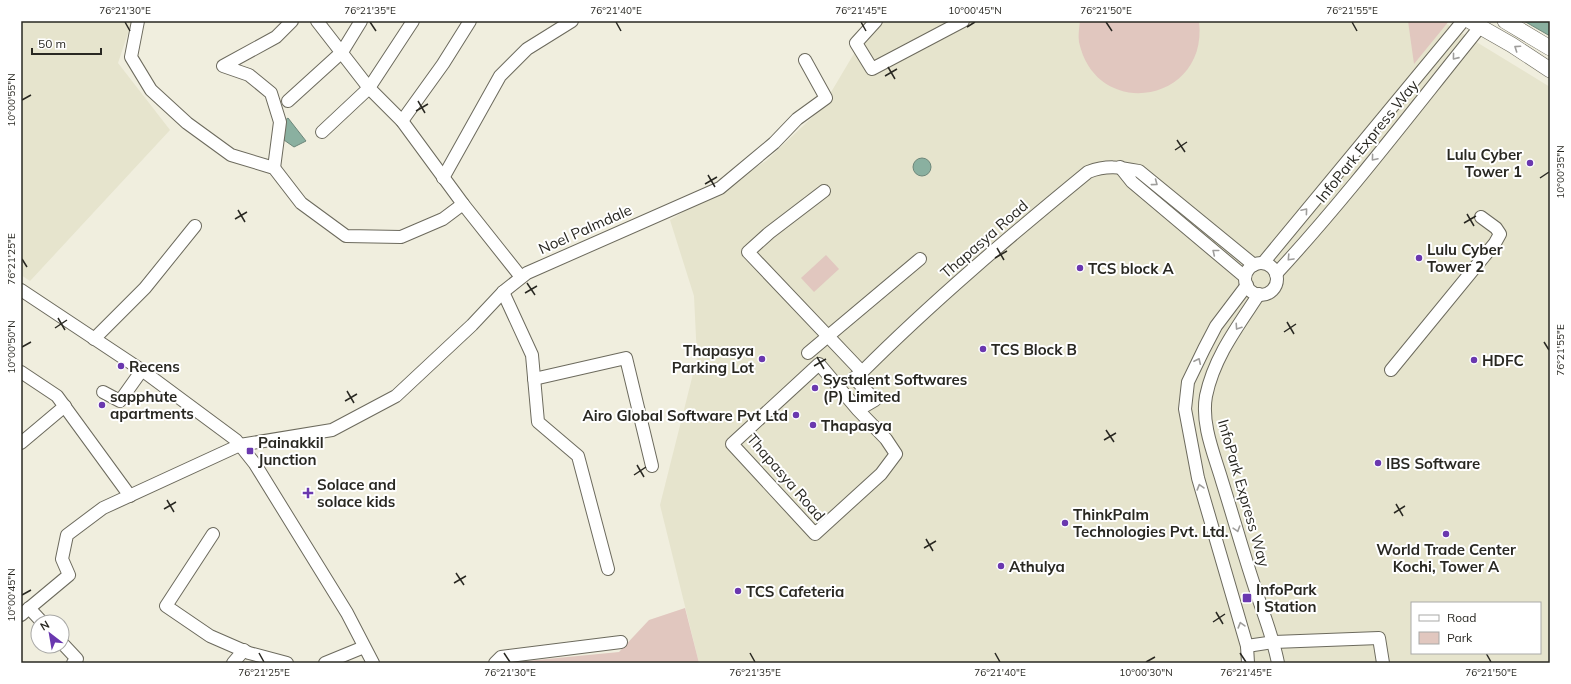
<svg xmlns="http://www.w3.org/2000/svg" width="1571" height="684" font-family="Mulish,sans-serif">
<rect width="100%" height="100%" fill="#f0eede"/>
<g fill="#e6e4cd" fill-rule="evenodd">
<polygon points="21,21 132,21 118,63 170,130 30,281 21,275"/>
<path d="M869 21H1442L1550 87V663H699L660 505 697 358 694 296 670 220 766 161 821 109 871 25ZM1412 603H1540V653H1412Z"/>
</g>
<g fill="#e1c7bf">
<path d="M1080 21H1199C1209 103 1096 122 1079 42 1078 36 1079 28 1080 21Z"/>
<polygon points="1408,21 1449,21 1414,64"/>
<polygon points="826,255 839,269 814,292 801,278"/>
<polygon points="685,608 699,663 505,663 619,652 649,620"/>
</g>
<g fill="#8ab0a0" stroke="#6d877a">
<polygon points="1524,21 1550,21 1550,36"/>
<polygon points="288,118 306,141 294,147 284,140 284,121"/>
<circle cx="922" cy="167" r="9"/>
</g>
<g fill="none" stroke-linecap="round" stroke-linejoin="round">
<defs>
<g id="minor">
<polyline points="138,21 131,57 151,90 187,123 231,155 274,168 301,203 346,236 401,237 443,219 463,204"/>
<polyline points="317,21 369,88 402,121 463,204 521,277"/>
<polyline points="876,21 856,43 872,69 963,21"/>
<polyline points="288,101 342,52 361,21"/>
<polyline points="402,121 443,64 470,21"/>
<polyline points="322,132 369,88 413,21"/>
<polyline points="1120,167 1132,182 1245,277"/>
<polyline points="274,168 280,122 271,93 249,75 223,66 276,37 292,21"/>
<polyline points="443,178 500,76 527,49 572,21"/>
<path d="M824 191 769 233 748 252 862 372C933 301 1010 236 1088 172 1107 165 1119 167 1139 171L1254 265"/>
<polyline points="1263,263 1463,21"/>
<circle cx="1261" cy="279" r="16"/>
<path d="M1276 274C1348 196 1413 110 1480 27"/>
<polyline points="1247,285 1216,326 1204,349 1188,382 1185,409 1198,478 1247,646 1248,663"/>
<polyline points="21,290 143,371 236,440 255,464 347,613 373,663"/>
<polyline points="503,292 532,355 538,422 578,456 608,569"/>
<path d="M1259 294C1238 326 1214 357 1206 396 1201 424 1214 454 1222 481 1233 516 1243 552 1255 588 1263 613 1273 637 1278 663"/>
<polyline points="94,339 145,288 195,226"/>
<polyline points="808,353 920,259"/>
<polyline points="1391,370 1495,243 1500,234 1496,228 1481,217"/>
<polyline points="21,372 57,396 130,496"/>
<polyline points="534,379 626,358 652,466"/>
<polyline points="103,392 120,401 142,370"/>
<polyline points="858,410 819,364 732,444 815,534 881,474 896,454 886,439 858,410 875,400 854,378 862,372"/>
<polyline points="21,443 65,406"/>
<polyline points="213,534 166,606 210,636 249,653 287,663"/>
<polyline points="29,608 42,622"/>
<polyline points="21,615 69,575 62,559 67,535 103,508 240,445 332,430 396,396 472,325 503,292 527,273 720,188 774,143 797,119 826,98 805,60"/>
<polyline points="62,643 77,659 73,663"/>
<polyline points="1247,646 1274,642 1379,638 1383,663"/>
<polyline points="233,663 244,650"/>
<polyline points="325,663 364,647"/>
<polyline points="495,663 501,657 621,642"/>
</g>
<g id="major">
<polyline points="1470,21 1512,45 1550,70"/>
<polyline points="1505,21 1550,48"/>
</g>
</defs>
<use href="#minor" stroke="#6c6a5d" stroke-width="14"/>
<use href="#major" stroke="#6c6a5d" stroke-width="16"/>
<use href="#minor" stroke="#fff" stroke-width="12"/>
<use href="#major" stroke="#fff" stroke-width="15"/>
</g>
<defs><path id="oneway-chevron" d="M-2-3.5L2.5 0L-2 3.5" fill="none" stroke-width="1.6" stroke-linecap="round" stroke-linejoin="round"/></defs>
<g stroke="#9f9e9c">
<use href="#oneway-chevron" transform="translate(1517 48) rotate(-146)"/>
<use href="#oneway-chevron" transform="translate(1455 57) rotate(129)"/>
<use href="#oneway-chevron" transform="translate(1374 158) rotate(130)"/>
<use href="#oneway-chevron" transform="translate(1155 183) rotate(37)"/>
<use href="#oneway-chevron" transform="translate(1305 211) rotate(-50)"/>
<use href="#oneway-chevron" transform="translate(1215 252) rotate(-141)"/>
<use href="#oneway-chevron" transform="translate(1290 258) rotate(133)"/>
<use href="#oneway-chevron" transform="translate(1238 327) rotate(124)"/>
<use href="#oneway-chevron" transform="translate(1198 361) rotate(-65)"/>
<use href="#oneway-chevron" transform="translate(1200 487) rotate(-106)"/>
<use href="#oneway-chevron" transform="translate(1237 529) rotate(73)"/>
<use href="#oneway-chevron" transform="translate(1241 625) rotate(-106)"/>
</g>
<path fill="none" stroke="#292822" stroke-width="1.5" d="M125 22 130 31M370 22 376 31M616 22 621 31M861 22 866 31M1106 22 1112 31M1352 22 1357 31M967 27 975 22M888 67 895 79M885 76 897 69M22 100 31 95M418 101 425 113M416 111 428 104M1177 140 1185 152M1175 150 1187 142M708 175 715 187M1540 178 1549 172M705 184 717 177M238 210 245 222M1467 214 1474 226M235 219 247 212M1464 223 1476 216M997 248 1004 260M995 258 1007 251M22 259 27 267M527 283 535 295M525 293 537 286M58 318 65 330M1287 322 1294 334M55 328 67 320M1284 332 1296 324M1544 342 1549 350M22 347 31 342M817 357 824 369M814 366 826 359M347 391 354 403M345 401 357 394M1106 430 1114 442M1104 440 1116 433M637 465 644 477M634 475 646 467M167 500 174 512M1396 504 1403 516M164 509 176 502M1394 513 1405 506M926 539 933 551M924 548 936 541M456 573 464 585M454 583 466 576M22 595 31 590M1216 612 1223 624M1213 622 1225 614M259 653 264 662M504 653 510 662M750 653 755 662M995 653 1000 662M1240 653 1246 662M1486 653 1491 662M1146 662 1155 657"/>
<g fill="#6a38af" stroke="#fff" stroke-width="1.5">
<circle cx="1530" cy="163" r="4"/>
<circle cx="1419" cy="258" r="4"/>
<circle cx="1080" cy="268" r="4"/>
<circle cx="983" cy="349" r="4"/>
<circle cx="762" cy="359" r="4"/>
<circle cx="1474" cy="360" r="4"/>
<circle cx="121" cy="366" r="4"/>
<circle cx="815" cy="388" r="4"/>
<circle cx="102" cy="405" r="4"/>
<circle cx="796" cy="415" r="4"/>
<circle cx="813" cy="425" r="4"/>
<rect x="246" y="447" width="8" height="8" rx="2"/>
<circle cx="1378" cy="463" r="4"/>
<path d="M306 487h4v4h4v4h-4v4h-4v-4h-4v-4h4z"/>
<circle cx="1065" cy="523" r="4"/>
<circle cx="1446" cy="534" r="4"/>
<circle cx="1001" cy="566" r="4"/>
<circle cx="738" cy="591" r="4"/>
<rect x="1242" y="593" width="10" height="10" rx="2"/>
</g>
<g text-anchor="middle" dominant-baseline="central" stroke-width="4" stroke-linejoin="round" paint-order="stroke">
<g font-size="15" fill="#292822" stroke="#fff">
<text transform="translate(1367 141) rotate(-51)">InfoPark Express Way</text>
<text transform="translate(585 229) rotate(-24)">Noel Palmdale</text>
<text transform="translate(984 239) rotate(-41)">Thapasya Road</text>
<text transform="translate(786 477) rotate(49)">Thapasya Road</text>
<text transform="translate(1244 493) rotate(74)">InfoPark Express Way</text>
</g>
<g font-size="15" font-weight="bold" fill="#292822" stroke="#fff" text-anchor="start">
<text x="1522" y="154" text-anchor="end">Lulu Cyber<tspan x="1522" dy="17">Tower 1</tspan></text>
<text x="1427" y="249">Lulu Cyber<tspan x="1427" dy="17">Tower 2</tspan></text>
<text x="1088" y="268">TCS block A</text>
<text x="991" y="349">TCS Block B</text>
<text x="754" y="350" text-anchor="end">Thapasya<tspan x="754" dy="17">Parking Lot</tspan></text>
<text x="1482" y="360">HDFC</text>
<text x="129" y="366">Recens</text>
<text x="823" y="379">Systalent Softwares<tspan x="823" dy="17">(P) Limited</tspan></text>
<text x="110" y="396">sapphute<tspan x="110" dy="17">apartments</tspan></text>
<text x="788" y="415" text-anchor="end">Airo Global Software Pvt Ltd</text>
<text x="821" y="425">Thapasya</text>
<text x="258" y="442">Painakkil<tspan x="258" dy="17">Junction</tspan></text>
<text x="1386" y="463">IBS Software</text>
<text x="317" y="484">Solace and<tspan x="317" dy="17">solace kids</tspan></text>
<text x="1073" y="514">ThinkPalm<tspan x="1073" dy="17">Technologies Pvt. Ltd.</tspan></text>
<text x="1446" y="549" text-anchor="middle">World Trade Center<tspan x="1446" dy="17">Kochi, Tower A</tspan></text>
<text x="1009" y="566">Athulya</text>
<text x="1256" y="589">InfoPark<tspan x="1256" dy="17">I Station</tspan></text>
<text x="746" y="591">TCS Cafeteria</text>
</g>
</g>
<rect width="1571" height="684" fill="none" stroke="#ffffff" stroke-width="44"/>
<rect x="1411" y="602" width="130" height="52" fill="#ffffff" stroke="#a9a9a7"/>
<rect x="1419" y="615" width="20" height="6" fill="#ffffff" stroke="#a9a9a7"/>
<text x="1447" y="622" font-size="12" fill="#292822">Road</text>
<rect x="1419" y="632" width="20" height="12" fill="#e1c7bf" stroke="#a9a9a7"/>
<text x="1447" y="642" font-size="12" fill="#292822">Park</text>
<g transform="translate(50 634) rotate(329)"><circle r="19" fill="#ffffff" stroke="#a9a9a7"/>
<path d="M0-3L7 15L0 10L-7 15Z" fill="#6a38af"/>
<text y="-6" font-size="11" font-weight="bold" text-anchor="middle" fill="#292822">N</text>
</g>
<path d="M32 48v6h69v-6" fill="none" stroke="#292822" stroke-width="2"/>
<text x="38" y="48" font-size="12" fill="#292822" stroke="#ffffff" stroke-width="3" paint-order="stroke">50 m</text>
<rect x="22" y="22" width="1527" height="640" fill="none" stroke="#292822" stroke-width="1.5"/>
<g font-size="10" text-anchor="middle" fill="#292822">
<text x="125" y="14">76°21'30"E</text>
<text x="370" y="14">76°21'35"E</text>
<text x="616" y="14">76°21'40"E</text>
<text x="861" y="14">76°21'45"E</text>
<text x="975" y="14">10°00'45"N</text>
<text x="1106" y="14">76°21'50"E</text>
<text x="1352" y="14">76°21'55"E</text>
<text transform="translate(11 100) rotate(-90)" y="4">10°00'55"N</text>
<text transform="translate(1560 172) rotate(-90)" y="4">10°00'35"N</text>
<text transform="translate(11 259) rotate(-90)" y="4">76°21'25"E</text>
<text transform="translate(11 347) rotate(-90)" y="4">10°00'50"N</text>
<text transform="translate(1560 350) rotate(-90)" y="4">76°21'55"E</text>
<text transform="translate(11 595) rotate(-90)" y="4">10°00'45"N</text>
<text x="264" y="676">76°21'25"E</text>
<text x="510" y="676">76°21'30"E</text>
<text x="755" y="676">76°21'35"E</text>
<text x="1000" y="676">76°21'40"E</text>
<text x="1146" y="676">10°00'30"N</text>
<text x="1246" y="676">76°21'45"E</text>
<text x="1491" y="676">76°21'50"E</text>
</g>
</svg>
